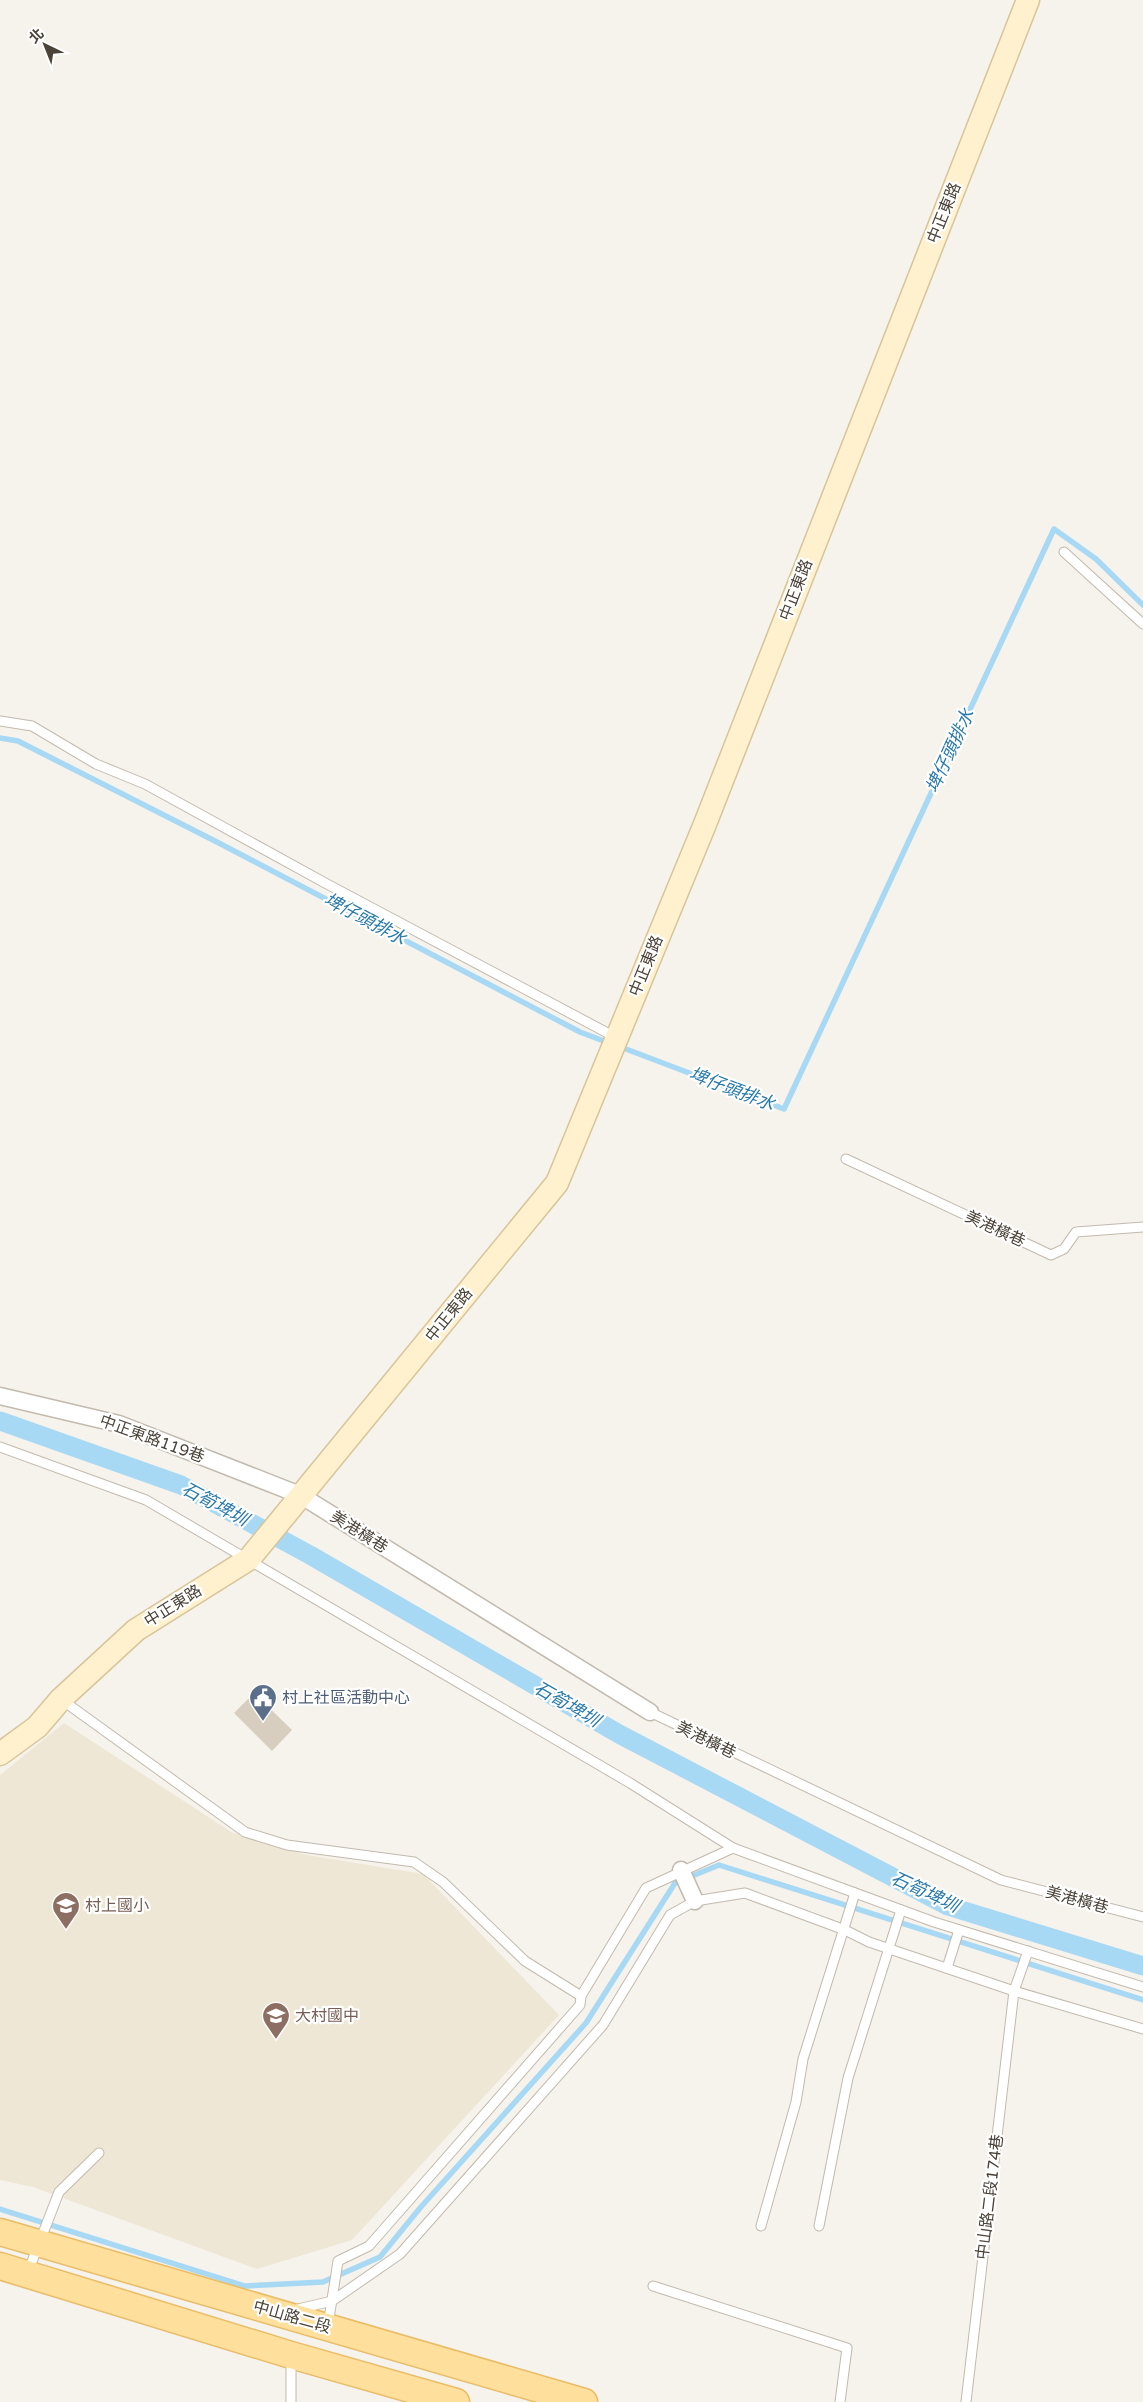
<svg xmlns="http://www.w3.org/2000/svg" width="1143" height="2402" font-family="'Varela Round','Noto Sans TC',sans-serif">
<rect width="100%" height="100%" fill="#f6f2ec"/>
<polygon fill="#efe7d5" points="64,1723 233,1833 307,1855 423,1874 559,2015 352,2240 257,2269 33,2187 0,2180 0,1775"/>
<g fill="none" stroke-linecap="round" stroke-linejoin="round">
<g stroke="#a7d8f4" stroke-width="5.5">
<polyline points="0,738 18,741 215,841 580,1032 609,1043"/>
<polyline points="618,1046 784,1109 1054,529 1096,559 1143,605"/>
<polyline points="0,2209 245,2286 323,2282 380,2257 420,2208 586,2023 675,1883 719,1865 1143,2000"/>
</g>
<polyline stroke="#a7d8f4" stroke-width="19" points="0,1421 181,1485 310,1555 619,1734 948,1906 1143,1966"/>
</g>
<polygon fill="#d8cec0" points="254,1693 292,1730 272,1751 234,1713"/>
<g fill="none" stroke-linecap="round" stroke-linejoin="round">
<defs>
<g id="lane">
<polyline points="1064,552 1143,624"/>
<polyline points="0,721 32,726 96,764 145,784 327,884 617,1038"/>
<polyline points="846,1159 1051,1255 1064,1249 1076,1232 1143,1227"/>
<polyline points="0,1447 146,1500 630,1783 733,1848 934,1922 1143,1987"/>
<polyline points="62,1700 245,1832 287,1845 414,1862 443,1882 525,1961 581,1996"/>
<polyline points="650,1712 1001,1880 1143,1917"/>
<polyline points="947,1968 959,1930"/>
<polyline points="761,2226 796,2102 803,2059 855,1893"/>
<polyline points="819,2226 848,2078 901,1910"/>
<polyline points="28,2272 59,2192 99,2153"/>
<polyline points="653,2286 847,2348 840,2402"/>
<polyline points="294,2310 332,2301 400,2254 603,2025 670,1915 695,1901 745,1893 845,1930 869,1942 1014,1991 1143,2029"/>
<polyline points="328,2325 338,2261 369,2246 580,2005 581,1996 646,1888 733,1848"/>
<polyline points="291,2402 291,2357"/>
<polyline points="966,2402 1014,1991 1028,1951"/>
</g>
<g id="street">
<polyline points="0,1396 119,1424 300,1495 650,1712"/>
<polyline points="681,1870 695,1901"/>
</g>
<polyline id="secondary" points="0,1754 37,1727 61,1699 136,1630 249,1559 557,1183 705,824 1028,0"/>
<g id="primary">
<polyline points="0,2232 584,2402"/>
<polyline points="0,2266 291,2355 456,2402"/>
</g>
</defs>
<use href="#lane" stroke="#c2baad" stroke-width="11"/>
<use href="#street" stroke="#c2baad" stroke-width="19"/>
<use href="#secondary" stroke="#d7c59a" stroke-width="25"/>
<use href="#primary" stroke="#e9bc67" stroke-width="29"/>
<use href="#lane" stroke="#fff" stroke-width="9"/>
<use href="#street" stroke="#fff" stroke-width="16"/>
<use href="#secondary" stroke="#fff1cd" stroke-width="22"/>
<use href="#primary" stroke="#ffdf9c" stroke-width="26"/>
</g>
<defs>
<symbol id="civic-pin" viewBox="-11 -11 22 30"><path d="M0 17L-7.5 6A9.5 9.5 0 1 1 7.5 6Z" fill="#5c6f8a" stroke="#fff"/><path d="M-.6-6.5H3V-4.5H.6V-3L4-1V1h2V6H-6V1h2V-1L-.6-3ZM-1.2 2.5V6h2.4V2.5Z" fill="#fff"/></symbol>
<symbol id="school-pin" viewBox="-11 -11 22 30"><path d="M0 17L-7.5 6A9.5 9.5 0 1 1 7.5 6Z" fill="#8d6e63" stroke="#fff"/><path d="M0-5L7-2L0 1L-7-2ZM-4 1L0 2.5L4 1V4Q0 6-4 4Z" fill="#fff"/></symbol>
</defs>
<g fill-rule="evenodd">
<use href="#civic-pin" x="247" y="1682" width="32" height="43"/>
<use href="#school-pin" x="50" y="1890" width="32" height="43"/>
<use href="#school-pin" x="260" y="2000" width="32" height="43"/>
</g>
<g text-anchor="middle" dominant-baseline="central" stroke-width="4.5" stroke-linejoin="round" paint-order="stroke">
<g font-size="16" fill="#4b4338" stroke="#fff">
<text transform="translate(944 213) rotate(-68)">中正東路</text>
<text transform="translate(796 590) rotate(-69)">中正東路</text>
<text transform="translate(646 966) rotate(-68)">中正東路</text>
<text transform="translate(995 1229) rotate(25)">美港橫巷</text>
<text transform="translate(449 1315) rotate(-51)">中正東路</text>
<text transform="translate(152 1439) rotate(20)">中正東路119巷</text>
<text transform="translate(359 1532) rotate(32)">美港橫巷</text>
<text transform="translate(173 1606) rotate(-32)">中正東路</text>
<text transform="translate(706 1740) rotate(26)">美港橫巷</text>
<text transform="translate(1077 1900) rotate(15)">美港橫巷</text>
<text transform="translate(990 2197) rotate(-83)">中山路二段174巷</text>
<text transform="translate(292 2317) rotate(16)">中山路二段</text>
</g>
<g font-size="16" fill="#4e5e75" stroke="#fff" text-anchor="start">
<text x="282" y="1698">村上社區活動中心</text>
</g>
<g font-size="16" fill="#785e54" stroke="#fff" text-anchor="start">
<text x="85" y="1906">村上國小</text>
<text x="295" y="2016">大村國中</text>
</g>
<g font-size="18" font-style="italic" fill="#297aac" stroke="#fff">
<text transform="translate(950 751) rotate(-65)">埤仔頭排水</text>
<text transform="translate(365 919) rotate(28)">埤仔頭排水</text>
<text transform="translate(732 1089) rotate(21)">埤仔頭排水</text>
<text transform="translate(215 1504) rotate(28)">石筍埤圳</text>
<text transform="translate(567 1704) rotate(30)">石筍埤圳</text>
<text transform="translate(925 1892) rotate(25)">石筍埤圳</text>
</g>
</g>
<g transform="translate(45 45) rotate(317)" stroke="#ffffff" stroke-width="4" paint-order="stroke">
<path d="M0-4L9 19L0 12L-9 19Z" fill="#4b4338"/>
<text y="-8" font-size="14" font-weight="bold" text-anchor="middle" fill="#4b4338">北</text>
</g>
</svg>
